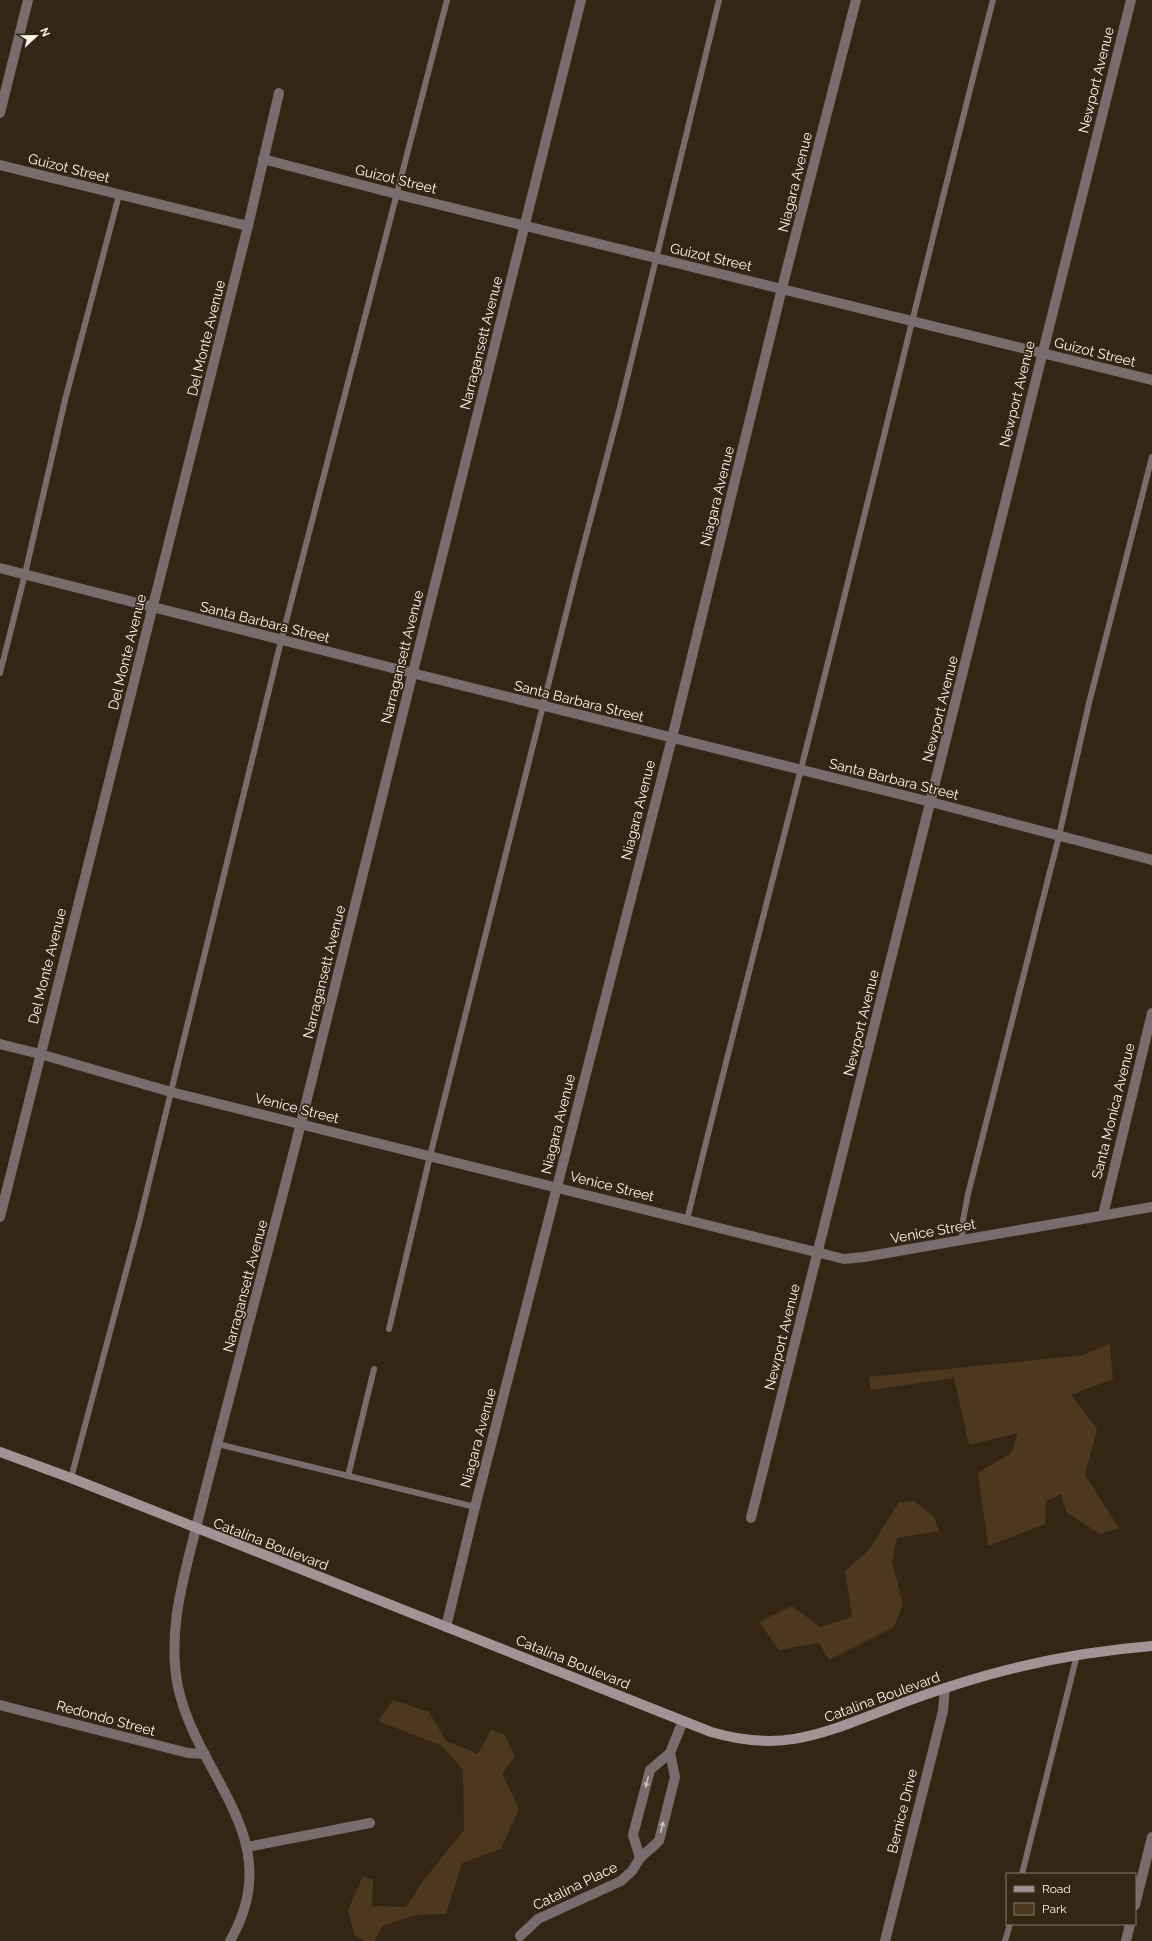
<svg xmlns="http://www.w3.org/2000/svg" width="1152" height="1941" font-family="Raleway,sans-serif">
<rect width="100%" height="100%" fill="#342615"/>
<g fill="#4b381f">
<polygon points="1110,1343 1113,1379 1071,1395 1097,1429 1085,1475 1119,1528 1100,1534 1066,1512 1061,1494 1046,1501 1045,1524 988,1546 978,1473 1011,1453 1018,1433 969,1445 954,1378 871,1390 869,1377 1084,1355"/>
<polygon points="914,1501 934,1517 939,1531 897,1538 892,1561 903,1604 894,1627 829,1660 819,1643 779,1650 759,1622 792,1606 820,1627 852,1617 845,1571 869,1550 899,1502"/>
<polygon points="393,1700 429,1712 446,1741 478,1754 491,1730 504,1734 515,1756 502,1774 519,1809 501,1849 462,1863 446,1914 415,1915 382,1926 375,1941 364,1941 354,1934 348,1910 363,1876 373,1880 372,1906 406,1907 423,1881 464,1830 463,1770 442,1746 378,1721"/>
</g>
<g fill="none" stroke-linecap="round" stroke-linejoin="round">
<g stroke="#786c6e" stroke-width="6">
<polyline points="0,673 25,574 65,400 119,195"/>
<path d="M687 1220C735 1021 788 824 837 626 889 417 939 208 993 0"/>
<polyline points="962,1241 963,1220 968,1194 1059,836 1089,703 1152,457"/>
<polyline points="389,1329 430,1156 576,574 620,407 719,0"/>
<polyline points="218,1444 475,1507"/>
<polyline points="348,1476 374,1369"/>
<polyline points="71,1478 139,1223 281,641 447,0"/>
<polyline points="1022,1874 1077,1655"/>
<polyline points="1005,1941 1010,1924"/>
</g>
<g stroke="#786c6e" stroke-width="10">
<polyline points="0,113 28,0"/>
<polyline points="263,159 400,195 1152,380"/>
<polyline points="0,165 248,226"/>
<polyline points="412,673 931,802 1152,860"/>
<polyline points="0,1044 40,1054 171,1092 844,1259 864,1257 1152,1207"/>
<polyline points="1103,1215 1152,1013"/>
<polyline points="0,1217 248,226 279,93"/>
<polyline points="751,1518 1131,0"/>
<polyline points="446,1627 475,1507 672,738 782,288 856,0"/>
<polyline points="0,1705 188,1753 205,1754"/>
<polyline points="247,1847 370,1823"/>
<polyline points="640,1858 633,1835 650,1770 670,1753"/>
<polyline points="1135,1905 1152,1837"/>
<polyline points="520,1936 538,1919 621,1881 632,1871 640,1858 659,1841 675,1777 670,1753 683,1721"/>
<polyline points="885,1941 943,1711 945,1688"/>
<polyline points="1126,1941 1130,1924"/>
</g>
<g stroke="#786c6e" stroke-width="10">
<polyline points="0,568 412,673"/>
<path d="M230 1941C289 1839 198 1779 178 1687 167 1633 183 1580 196 1528 229 1394 266 1261 300 1127 338 977 374 826 412 676 468 451 526 226 581 0"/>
</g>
<path stroke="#a59296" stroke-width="10" d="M0 1452 71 1478 711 1732C783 1753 821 1734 887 1709 912 1699 938 1690 964 1682 1025 1663 1089 1651 1152 1646"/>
</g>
<defs><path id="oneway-solid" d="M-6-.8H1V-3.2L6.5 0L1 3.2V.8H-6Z"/></defs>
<g fill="#c7bdb7">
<use href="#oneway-solid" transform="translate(647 1782) rotate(104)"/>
<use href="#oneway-solid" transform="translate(662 1827) rotate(-76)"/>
</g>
<g text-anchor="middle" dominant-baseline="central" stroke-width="3.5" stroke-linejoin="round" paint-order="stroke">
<g font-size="14" fill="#fcf3e8" stroke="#342615">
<text transform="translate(1096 80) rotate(-76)">Newport Avenue</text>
<text transform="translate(69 168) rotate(14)">Guizot Street</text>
<text transform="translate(396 179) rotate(14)">Guizot Street</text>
<text transform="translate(795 182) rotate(-76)">Niagara Avenue</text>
<text transform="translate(711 257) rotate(13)">Guizot Street</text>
<text transform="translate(206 338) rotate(-76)">Del Monte Avenue</text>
<text transform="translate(481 343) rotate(-76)">Narragansett Avenue</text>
<text transform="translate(1095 352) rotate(14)">Guizot Street</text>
<text transform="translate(1017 394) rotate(-76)">Newport Avenue</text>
<text transform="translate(717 496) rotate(-76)">Niagara Avenue</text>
<text transform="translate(265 622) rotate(14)">Santa Barbara Street</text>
<text transform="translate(127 652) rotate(-76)">Del Monte Avenue</text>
<text transform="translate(402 657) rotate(-76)">Narragansett Avenue</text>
<text transform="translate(579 701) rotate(14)">Santa Barbara Street</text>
<text transform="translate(940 709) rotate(-76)">Newport Avenue</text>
<text transform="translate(894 779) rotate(14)">Santa Barbara Street</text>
<text transform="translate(638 810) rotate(-76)">Niagara Avenue</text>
<text transform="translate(47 966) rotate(-76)">Del Monte Avenue</text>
<text transform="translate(324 972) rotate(-76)">Narragansett Avenue</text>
<text transform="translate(861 1023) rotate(-76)">Newport Avenue</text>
<text transform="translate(297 1108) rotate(14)">Venice Street</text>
<text transform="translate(1113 1111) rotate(-76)">Santa Monica Avenue</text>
<text transform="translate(558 1124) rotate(-76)">Niagara Avenue</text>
<text transform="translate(612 1186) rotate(14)">Venice Street</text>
<text transform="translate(933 1231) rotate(-10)">Venice Street</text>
<text transform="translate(245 1286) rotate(-75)">Narragansett Avenue</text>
<text transform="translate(782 1337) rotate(-76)">Newport Avenue</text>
<text transform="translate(478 1438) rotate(-75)">Niagara Avenue</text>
<text transform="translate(271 1544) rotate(21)">Catalina Boulevard</text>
<text transform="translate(573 1662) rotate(22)">Catalina Boulevard</text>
<text transform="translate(882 1697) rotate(-20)">Catalina Boulevard</text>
<text transform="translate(106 1718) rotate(15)">Redondo Street</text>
<text transform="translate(902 1811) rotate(-76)">Bernice Drive</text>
<text transform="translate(575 1886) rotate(-26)">Catalina Place</text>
</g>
</g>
<rect x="1006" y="1873" width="130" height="52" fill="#342615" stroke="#847869"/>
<rect x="1014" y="1886" width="20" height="6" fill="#a59296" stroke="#847869"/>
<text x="1042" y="1893" font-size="12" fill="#fcf3e8">Road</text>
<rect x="1014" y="1903" width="20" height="12" fill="#4b381f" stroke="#847869"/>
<text x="1042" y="1913" font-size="12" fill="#fcf3e8">Park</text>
<g transform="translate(36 36) rotate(68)" stroke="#342615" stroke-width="3" paint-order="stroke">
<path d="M0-3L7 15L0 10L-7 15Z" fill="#fcf3e8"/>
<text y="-6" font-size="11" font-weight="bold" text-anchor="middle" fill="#fcf3e8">N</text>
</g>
</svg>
